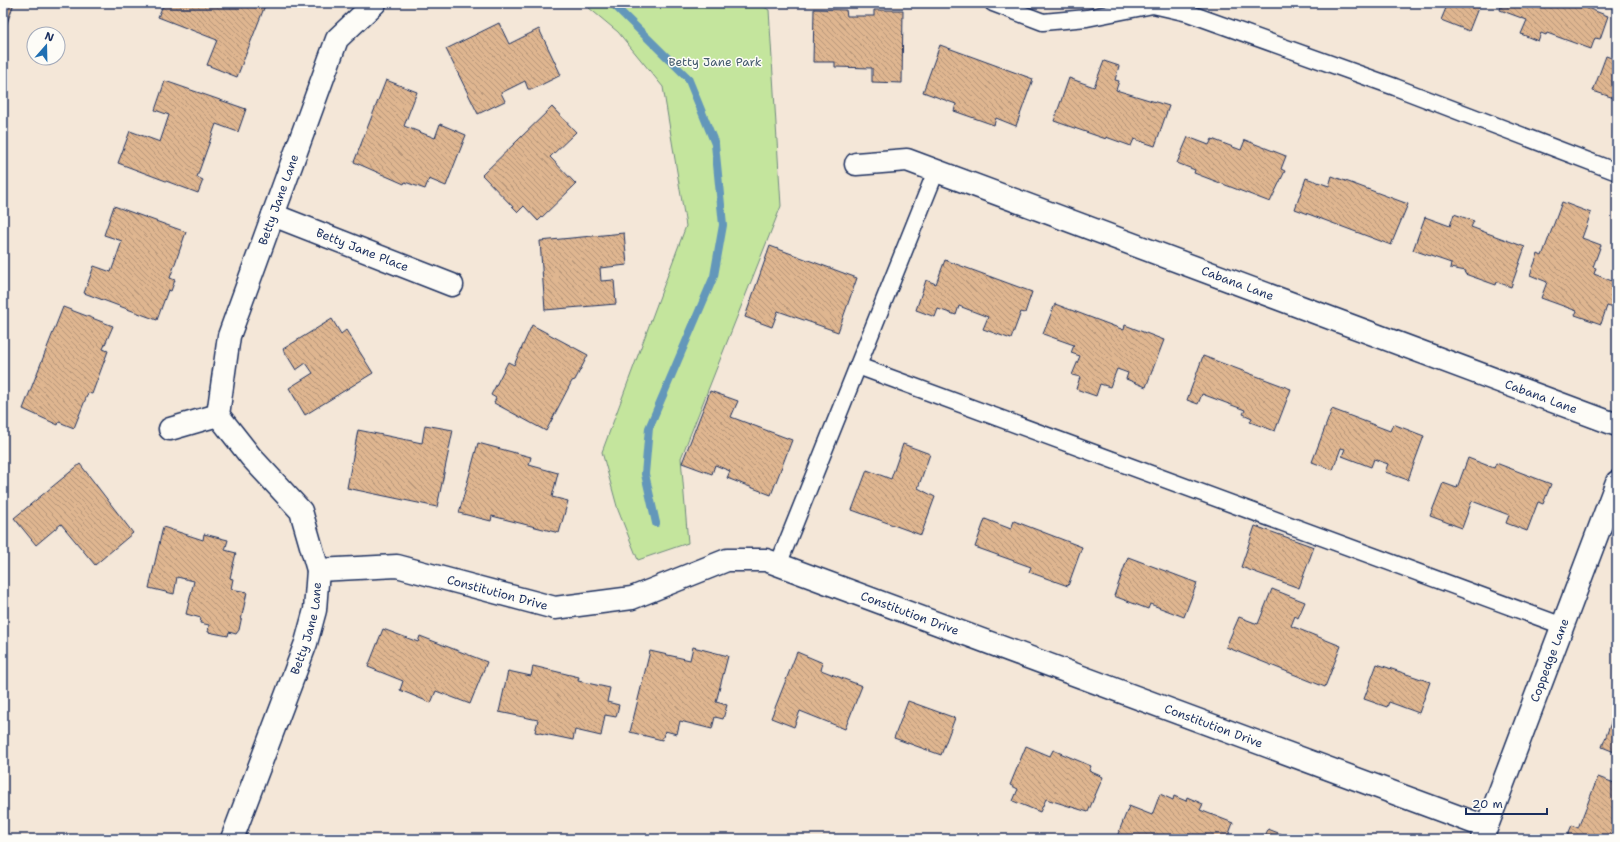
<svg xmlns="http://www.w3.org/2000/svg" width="1620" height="842" font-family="'Shantell Sans',sans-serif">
<defs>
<pattern id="building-back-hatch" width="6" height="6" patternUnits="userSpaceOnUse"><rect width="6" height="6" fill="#dfb690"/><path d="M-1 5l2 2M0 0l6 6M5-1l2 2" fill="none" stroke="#b49479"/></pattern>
</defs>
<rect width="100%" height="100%" fill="#f4e7d8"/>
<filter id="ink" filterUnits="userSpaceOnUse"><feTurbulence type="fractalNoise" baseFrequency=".025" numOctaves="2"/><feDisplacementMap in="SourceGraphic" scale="8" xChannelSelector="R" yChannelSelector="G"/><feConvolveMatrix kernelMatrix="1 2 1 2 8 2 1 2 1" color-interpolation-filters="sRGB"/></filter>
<g filter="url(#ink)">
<polygon fill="#c4e59d" stroke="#708a7e" points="583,3 758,3 769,10 781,206 681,458 688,543 638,560 618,510 602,452 686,226 663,87 618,32"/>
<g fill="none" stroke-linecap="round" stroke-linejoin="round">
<polyline stroke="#6497ba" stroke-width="8" points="612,3 688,78 715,144 723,225 714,276 649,428 645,474 656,523"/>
</g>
<g fill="url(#building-back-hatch)" stroke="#1b2f5e">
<polygon points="3,3 14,3 3,35"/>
<polygon points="164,3 266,3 237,77 207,65 217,40 158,17"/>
<polygon points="1433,3 1480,3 1469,31 1441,20 1446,8"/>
<polygon points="1502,3 1574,3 1608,16 1600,39 1595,38 1591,49 1547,33 1546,35 1541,33 1538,41 1521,34 1527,20 1500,10"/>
<polygon points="814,9 846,10 847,16 874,16 874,10 903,10 902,83 872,82 872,68 835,67 835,62 813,62"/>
<polygon points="499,23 509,44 539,29 561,75 533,89 528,89 525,81 501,93 505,101 478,114 446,49"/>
<polygon points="940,45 1033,79 1016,126 996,118 994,125 954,111 956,104 923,92"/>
<polygon points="1606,56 1617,60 1617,99 1593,91"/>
<polygon points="1104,61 1119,66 1115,80 1119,81 1116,90 1169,106 1155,146 1134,139 1131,146 1106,137 1106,139 1054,121 1069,78 1094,87"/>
<polygon points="386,80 417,92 404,126 435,138 440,124 466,135 446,186 429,179 425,189 405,182 404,184 354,162"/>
<polygon points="165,81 246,109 238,132 216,124 197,177 203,180 198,193 118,163 130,131 160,142 169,115 155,110"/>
<polygon points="552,107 576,132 550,157 576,184 538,221 524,206 518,212 482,175"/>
<polygon points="1188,137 1209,145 1212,139 1241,150 1245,140 1286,156 1281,169 1285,171 1270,202 1194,173 1195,170 1177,163"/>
<polygon points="1332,176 1408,204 1391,245 1295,209 1306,178 1329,186"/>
<polygon points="1562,202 1591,213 1582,238 1601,245 1593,267 1596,268 1594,274 1617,283 1617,299 1614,308 1607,306 1601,324 1575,315 1577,311 1541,298 1547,282 1530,275 1538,254 1542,256"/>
<polygon points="114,206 186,232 170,278 175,280 171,291 168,290 157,320 84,293 94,266 111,272 122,241 104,235"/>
<polygon points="1454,214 1474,221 1471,227 1525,247 1511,287 1497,282 1496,285 1465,274 1466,271 1450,268 1451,263 1413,250 1425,217 1450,226"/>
<polygon points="624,233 627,265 600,268 601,281 614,280 616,304 545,310 540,241"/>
<polygon points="770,246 857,278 838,332 778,311 772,327 745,317"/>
<polygon points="945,260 1032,292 1025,313 1021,312 1011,339 983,329 988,317 959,306 956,315 938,309 935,317 916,310 926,280 936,284"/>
<polygon points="1055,304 1124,330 1125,325 1164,340 1146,387 1126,379 1128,373 1117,369 1110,387 1100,384 1096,396 1076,389 1080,377 1072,375 1080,356 1071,353 1074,345 1043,334"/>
<polygon points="63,307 113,326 103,349 108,351 92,394 88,393 74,428 59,422 58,425 23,409"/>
<polygon points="332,319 341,334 346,330 373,373 305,415 289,388 313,373 306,363 296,370 283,349"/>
<polygon points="532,325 588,355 575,380 572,381 546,431 494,403 496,398 491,395 508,362 514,365"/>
<polygon points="1203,356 1291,389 1275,431 1250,422 1252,418 1243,414 1245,410 1202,394 1198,404 1187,400"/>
<polygon points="710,391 738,401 731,417 792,440 771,495 727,478 730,471 715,465 712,474 682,463"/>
<polygon points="1332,409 1390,431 1393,424 1424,436 1408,480 1385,472 1388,464 1374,459 1371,467 1342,456 1345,449 1341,448 1333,470 1312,462"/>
<polygon points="425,425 453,430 437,507 347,488 358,430 422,443"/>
<polygon points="478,443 531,457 529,465 558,473 552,497 568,501 559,533 492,516 491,521 459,513"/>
<polygon points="903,444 930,454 918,488 935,497 921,535 852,510 867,470 891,479"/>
<polygon points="1468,458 1494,468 1496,463 1551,484 1543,504 1538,502 1527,531 1506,523 1509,515 1472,501 1462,528 1430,516 1443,483 1457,488"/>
<polygon points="80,464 133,533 95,565 61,524 36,545 14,518"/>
<polygon points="985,519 1011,529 1014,521 1082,547 1068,586 1029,572 1031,567 975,547"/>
<polygon points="1255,526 1314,547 1299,588 1241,567"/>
<polygon points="163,527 203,540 204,534 228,540 225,550 236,553 230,578 233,579 231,589 247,592 239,630 236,634 229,632 228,636 208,632 209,625 200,623 201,618 186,614 194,581 177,577 174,594 149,588"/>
<polygon points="1128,557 1197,583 1184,617 1150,604 1148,609 1114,596"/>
<polygon points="1272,589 1305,602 1298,618 1295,616 1291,626 1341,646 1325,687 1226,647 1239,617 1258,624"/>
<polygon points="383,629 418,642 420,636 487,662 470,704 436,691 431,703 400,690 403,681 368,667"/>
<polygon points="693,647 728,656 716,702 727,705 723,719 715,717 712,729 680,721 677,734 665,731 662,740 630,732 650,651 690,660"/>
<polygon points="797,652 823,663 821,670 862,686 845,729 800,711 794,727 771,718"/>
<polygon points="1377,664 1430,682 1419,713 1389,702 1387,707 1364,699"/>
<polygon points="533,666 579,677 578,681 610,688 607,702 619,705 616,717 605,715 601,736 575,730 573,740 535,732 538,720 499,712 508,671 531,676"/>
<polygon points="908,701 955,718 941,755 894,738"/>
<polygon points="1612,720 1617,722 1617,753 1602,747"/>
<polygon points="1026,746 1050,756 1053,750 1091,766 1089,771 1103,777 1088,812 1046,799 1040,812 1013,801 1018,789 1010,785"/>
<polygon points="1598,777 1617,784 1617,839 1566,839 1572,825 1578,828"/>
<polygon points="1160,794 1173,800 1174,796 1186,801 1187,797 1203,804 1200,810 1233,823 1227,839 1116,839 1129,806 1152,815"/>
<polygon points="1268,829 1294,839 1264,839"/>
</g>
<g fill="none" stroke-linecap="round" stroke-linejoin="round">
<defs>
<g id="service">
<polyline points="993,3 1043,22 1087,18 1153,5 1188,13 1395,87 1617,172"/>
<polyline points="858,366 1563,626"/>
<polyline points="778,565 936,171"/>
</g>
<g id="minor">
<path id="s1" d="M856 164 907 160 1617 425"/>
<path id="s2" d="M273 215 452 285"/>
<polyline points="170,429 218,415"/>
<path id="s3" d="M318 570 397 566 555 608 632 598 727 560H766L1486 827"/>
<path id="s4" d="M232 839 306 643 315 610 318 570 301 511 251 457 218 415 229 336 337 39 375 3"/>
<path id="s5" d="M1482 839 1617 482"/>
</g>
</defs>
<use href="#service" stroke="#1b2f5e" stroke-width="19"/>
<use href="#minor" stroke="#1b2f5e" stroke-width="25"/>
<use href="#service" stroke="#fdfcf7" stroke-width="16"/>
<use href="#minor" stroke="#fdfcf7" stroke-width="22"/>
</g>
</g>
<g text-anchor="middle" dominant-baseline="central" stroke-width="3" stroke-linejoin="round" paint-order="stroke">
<g font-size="12" fill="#455c6e" stroke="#fdfcf7">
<text x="715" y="62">Betty Jane Park</text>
</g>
<g font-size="12" fill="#1b2f5e" stroke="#fdfcf7">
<text stroke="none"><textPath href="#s4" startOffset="697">Betty Jane Lane</textPath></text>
<text stroke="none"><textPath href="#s2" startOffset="96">Betty Jane Place</textPath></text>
<text stroke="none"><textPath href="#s1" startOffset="404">Cabana Lane</textPath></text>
<text stroke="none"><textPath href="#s1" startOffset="728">Cabana Lane</textPath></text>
<text stroke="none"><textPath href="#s3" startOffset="183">Constitution Drive</textPath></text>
<text stroke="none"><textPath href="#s3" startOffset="615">Constitution Drive</textPath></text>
<text stroke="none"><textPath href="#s4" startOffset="224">Betty Jane Lane</textPath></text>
<text stroke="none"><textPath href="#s5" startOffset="191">Coppedge Lane</textPath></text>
<text stroke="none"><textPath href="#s3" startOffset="939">Constitution Drive</textPath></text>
</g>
</g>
<rect width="1620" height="842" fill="none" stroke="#fdfcf7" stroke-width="16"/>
<rect x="8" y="8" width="1604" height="826" fill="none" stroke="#1b2f5e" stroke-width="1.5" filter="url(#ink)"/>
<g transform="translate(46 46) rotate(20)"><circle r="19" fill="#fdfcf7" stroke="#a3aaba"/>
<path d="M0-3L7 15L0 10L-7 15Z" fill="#1f6fb2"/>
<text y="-6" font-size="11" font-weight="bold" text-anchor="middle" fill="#1b2f5e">N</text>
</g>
<path d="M1466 808v6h81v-6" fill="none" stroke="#1b2f5e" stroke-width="2"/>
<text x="1472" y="808" font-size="12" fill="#1b2f5e" stroke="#fdfcf7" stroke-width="3" paint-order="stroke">20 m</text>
</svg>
